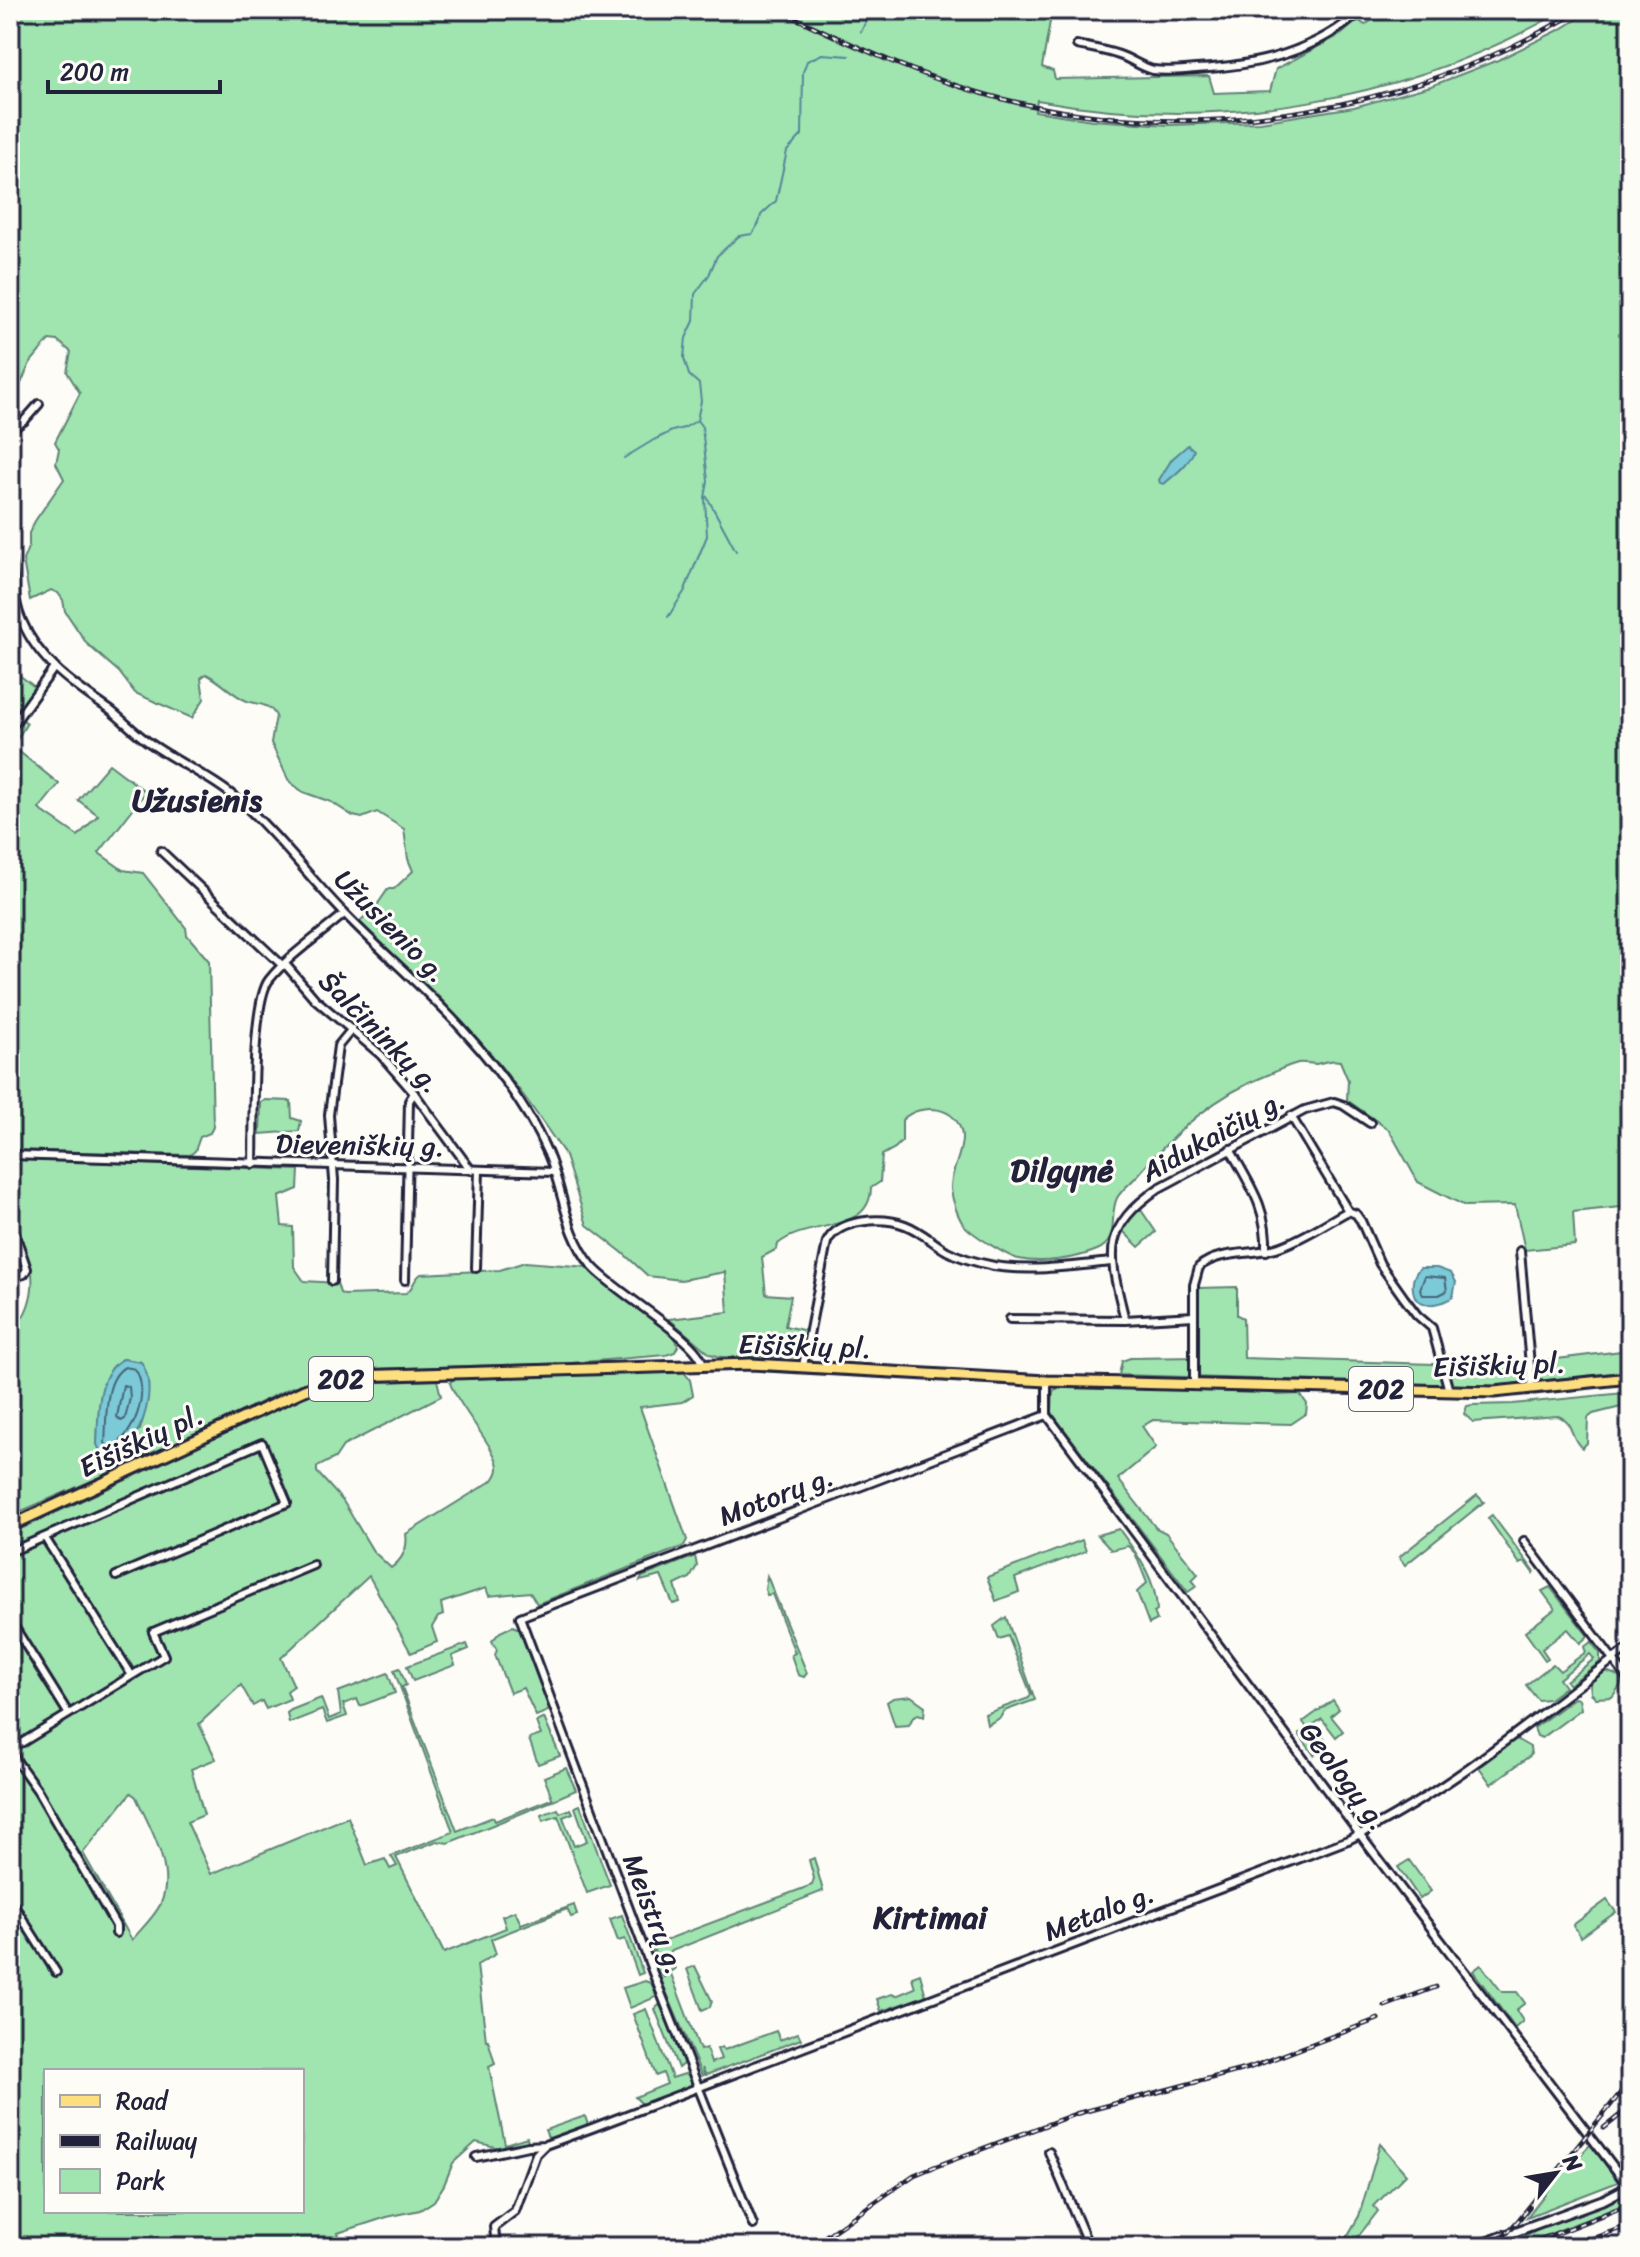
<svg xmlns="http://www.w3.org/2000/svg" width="1640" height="2257" font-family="Sriracha,sans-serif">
<rect width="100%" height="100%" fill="#fdfcf7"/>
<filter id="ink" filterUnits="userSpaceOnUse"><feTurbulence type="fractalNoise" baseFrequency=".0125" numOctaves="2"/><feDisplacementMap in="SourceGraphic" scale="16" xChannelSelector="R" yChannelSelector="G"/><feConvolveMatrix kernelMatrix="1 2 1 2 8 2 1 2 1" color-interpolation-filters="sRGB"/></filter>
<g filter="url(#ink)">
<g fill="#a0e4b0" stroke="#618376" stroke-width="2" fill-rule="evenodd">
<path d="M10 10H1100H1052L1042 67 1053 71 1055 79 1209 76 1214 93 1270 91 1276 69 1342 34 1358 20 1365 25 1385 10H1564C1406 102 1216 133 1037 100L1035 111 1092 120 1169 125 1260 122 1354 107 1431 86 1498 60 1563 28 1592 10H1630V1206L1573 1212 1575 1245 1525 1250 1515 1205 1465 1206 1418 1182 1389 1130 1347 1100 1348 1080 1340 1061C1330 1059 1326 1062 1316 1064 1310 1064 1304 1062 1298 1063 1289 1065 1279 1070 1270 1074 1215 1095 1176 1131 1138 1175 1131 1183 1122 1189 1117 1198 1108 1216 1121 1240 1097 1250 1076 1259 1040 1264 1019 1259 1008 1257 970 1233 963 1224 957 1215 952 1199 951 1189 950 1171 963 1154 962 1136 959 1105 920 1102 902 1120V1141L895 1148 882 1155 880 1182 871 1188C870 1235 807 1219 778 1244L777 1249 762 1257 766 1294 791 1296 785 1326 807 1331 801 1357H721L710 1354 669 1319 728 1312 725 1272 681 1280 648 1276 623 1253 587 1225 564 1153 527 1100 492 1055 441 999 359 922 377 905 388 889H394L413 871 408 859 404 829 377 812 362 818 353 816 331 802 303 792 289 781 271 743 276 716C269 703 259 705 247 701 232 695 221 681 206 674L201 678 204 699 192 718 135 693 119 672 87 644 65 611 63 600 58 593 51 590 30 600 23 560 29 545V533L35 521 64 479 56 463 59 449 55 442 80 393 67 372 71 352 58 341 49 340 30 363 12 404 10 403Z"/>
<polygon points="1165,10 1226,10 1215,18 1186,21"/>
<polygon points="10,668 36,688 17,715 27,723 16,741 16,749 59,784 39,809 78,836 98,815 78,800 109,764 146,792 99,853 123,870 143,873 186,928 187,935 209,961 213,1127 210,1133 200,1137 195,1151 190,1155 10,1150"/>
<polygon points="265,1100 291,1101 292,1118 301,1121 299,1131 260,1134 261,1103"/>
<path d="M11 1159 299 1170 298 1189 279 1197 282 1226 293 1227 294 1267 304 1281 337 1283 340 1293 344 1295 406 1293C414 1288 413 1279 421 1274L500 1270 525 1262 588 1267 609 1287 675 1337 678 1346 675 1352 666 1355 571 1363 372 1369 334 1373 290 1388 140 1460 10 1516V1471C12 1465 12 1428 10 1421V1330C27 1320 34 1294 32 1274L10 1212ZM123 1359 141 1362C154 1383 146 1408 140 1430L97 1444C99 1416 96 1374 123 1359Z"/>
<polygon points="1139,1207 1156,1232 1139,1247 1124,1232 1122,1227"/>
<polygon points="1237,1287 1237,1315 1243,1318 1244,1358 1434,1364 1533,1362 1630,1350 1630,1371 1493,1386 1119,1375 1122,1361 1130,1358 1197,1357 1197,1288"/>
<path d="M684 1372 690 1380 693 1395 682 1402 640 1407 687 1540 684 1546 537 1604 530 1592 489 1596 486 1588 441 1603 443 1615 438 1617 432 1627 437 1642 411 1653 369 1576 281 1658 294 1686 287 1691 290 1699 266 1709 262 1701 253 1706 241 1685 199 1724 216 1759 191 1769 204 1815 187 1822 211 1874 348 1817 367 1865 385 1859 390 1869 397 1866 391 1856 453 1832 394 1670 400 1668 406 1685 402 1687 457 1831 493 1817 495 1821 551 1799 552 1801 448 1843 437 1841 396 1857 444 1953 506 1928 502 1916 515 1911 521 1924 574 1905 577 1915 571 1917 567 1909 491 1939 496 1954 477 1965 486 2040H488L495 2064 489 2067 505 2144 527 2137 528 2142 503 2149 476 2142 453 2163 444 2185 434 2201 420 2210 387 2217 338 2233 343 2247H10V1534L317 1391 353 1383 437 1380 441 1396 343 1446 335 1458 317 1467V1472L343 1501 373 1551 391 1568C403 1559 408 1547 406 1534L493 1480C496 1476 498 1473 498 1468 499 1451 457 1405 450 1383L453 1379ZM131 1793 136 1797C149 1826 177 1871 160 1905 154 1917 141 1929 132 1940L83 1853ZM46 2071H302V2211H46Z"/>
<polygon points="1060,1387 1267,1391 1278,1395 1300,1394 1307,1404 1306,1414 1291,1424 1153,1420 1142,1426 1156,1447 1118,1479 1156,1528 1166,1533 1198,1574 1192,1580 1197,1586 1188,1592 1055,1417 1052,1412 1053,1391"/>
<path d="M1624 1393 1629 1401 1625 1406 1593 1414 1588 1418 1587 1443 1582 1448C1570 1439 1574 1422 1558 1416L1473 1422 1464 1414 1467 1406 1472 1405 1513 1404Z"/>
<polygon points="1477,1495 1484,1502 1405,1565 1399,1557"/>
<polygon points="1492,1515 1534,1571 1533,1573 1525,1562 1520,1564 1488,1518"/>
<path d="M1119 1529C1137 1554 1156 1578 1157 1610L1154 1612 1157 1620 1149 1624 1137 1592 1147 1583 1135 1553 1128 1546 1111 1550 1097 1535Z"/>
<polygon points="1082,1540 1086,1551 1015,1578 1019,1592 996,1601 987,1577"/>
<polygon points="695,1556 697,1566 690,1578 675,1585 680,1602 673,1604 661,1576 640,1581 642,1577"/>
<polygon points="767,1576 807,1673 804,1677 798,1675 791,1655 795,1653 772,1594 767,1595 765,1589"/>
<polygon points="1550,1587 1588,1636 1580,1643 1568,1629 1542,1649 1548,1658 1545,1660 1525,1632 1555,1609 1542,1591"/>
<polygon points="1006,1617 1035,1700 1004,1711 1000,1718 987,1725 985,1714 1029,1698 1031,1694 1008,1636 999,1639 994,1626"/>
<polygon points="513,1626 519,1629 549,1708 548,1711 536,1716 523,1688 510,1693 495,1655 497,1650 492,1641 500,1632"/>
<polygon points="1591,1642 1600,1653 1600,1662 1569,1685 1566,1681 1594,1659 1590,1654 1559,1679 1565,1687 1549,1699 1538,1700 1526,1685 1553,1664 1560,1671 1586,1652 1584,1647"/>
<polygon points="467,1644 469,1649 452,1656 455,1665 413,1681 407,1666"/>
<polygon points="1606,1671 1621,1677 1622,1683 1612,1697 1596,1698 1591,1693 1590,1683"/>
<polygon points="388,1673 395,1693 360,1706 357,1699 343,1704 347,1716 327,1723 322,1710 289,1723 287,1713 291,1710 321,1698 329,1719 341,1714 338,1692"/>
<polygon points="911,1696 925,1706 924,1716 918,1714 913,1717 909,1725 895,1726 887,1702 893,1698"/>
<polygon points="1574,1698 1579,1699 1581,1709 1542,1738 1537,1736 1534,1728"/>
<polygon points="1333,1700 1339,1709 1331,1716 1343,1731 1336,1737 1322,1719 1314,1724 1328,1743 1314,1755 1299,1734 1307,1728 1303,1722"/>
<polygon points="544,1718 560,1756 538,1764 529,1739 541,1735 536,1722"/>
<polygon points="1516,1739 1530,1747 1531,1755 1491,1784 1479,1767"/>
<polygon points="566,1768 576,1790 553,1800 544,1777"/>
<polygon points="580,1805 610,1885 587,1893 558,1816 543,1821 541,1815 558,1809 560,1813 571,1809 573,1813 563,1817 574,1846 587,1841 575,1807"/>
<polygon points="814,1858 823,1891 669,1952 675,1969 662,1975 664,1977 671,1974 700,2050 706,2048 711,2063 721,2059 717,2049 722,2047 724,2050 776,2031 780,2040 798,2033 801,2039 706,2075 702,2068 704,2075 702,2076 647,1947 650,1946 660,1966 652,1945 812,1885 814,1878 809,1860"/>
<polygon points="1409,1860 1431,1891 1420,1899 1398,1867"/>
<polygon points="1607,1900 1616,1912 1581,1937 1573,1925"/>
<polygon points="622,1915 643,1973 638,1975 625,1939 618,1941 610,1919"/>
<polygon points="1481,1965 1502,1992 1517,1992 1525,2003 1516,2010 1523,2021 1515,2028 1473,1971"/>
<polygon points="695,1966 712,2001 710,2007 702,2010 687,1969"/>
<polygon points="920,1974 926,1996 881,2011 877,1999 892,1994 896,1996 915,1988 912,1977"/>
<polygon points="645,1981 653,1984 656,1997 630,2008 623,1988"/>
<polygon points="659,2005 662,2008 684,2063 678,2068 655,2009"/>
<polygon points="646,2009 672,2078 688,2073 692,2084 688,2088 643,2105 635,2097 667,2084 663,2073 656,2076 633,2014"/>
<polygon points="585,2116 588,2125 549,2140 545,2130"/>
<polygon points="1380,2144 1406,2174 1374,2206 1378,2211 1350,2247 1341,2247 1359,2216"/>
<polygon points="1591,2144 1618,2182 1527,2217 1555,2181"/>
<polygon points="1630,2191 1630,2202 1517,2247 1491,2247 1505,2241 1522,2238 1541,2227"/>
</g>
<g fill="#7bcad7" stroke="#578799" stroke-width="2">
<path d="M1188 445 1194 450C1189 465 1175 474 1164 484L1160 483 1159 480 1172 459Z"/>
<path d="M1420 1268H1437L1451 1273 1456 1282 1453 1297C1442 1304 1427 1308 1416 1299 1411 1289 1411 1277 1420 1268Z"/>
<path d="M123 1359 141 1362C169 1405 111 1489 97 1444 99 1416 95 1374 123 1359Z"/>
</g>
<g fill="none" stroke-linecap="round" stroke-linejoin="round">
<g stroke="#466579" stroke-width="2">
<polygon points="1425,1276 1445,1278 1447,1291 1439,1295 1423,1295 1420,1289"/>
<path d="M125 1367 135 1369C151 1391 134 1439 109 1448L105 1443C107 1421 103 1379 125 1367Z"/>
<polygon points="123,1385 129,1387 130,1398 125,1419 121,1421 117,1417"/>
</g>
<g stroke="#578799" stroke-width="2">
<polyline points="861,32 871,10"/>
<polyline points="624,458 652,441 672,431 684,428 696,421"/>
<polyline points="707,497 736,551"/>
<polyline points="668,617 684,592 707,536 705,498 708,481 702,427 697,420 701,401 699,384 689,375 684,358 686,338 694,321 695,294 709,275 717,256 739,236 752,234 759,223 761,215 776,201 787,151 802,135 803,72 807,61 822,54 849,56"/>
</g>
<defs>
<g id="minor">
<path d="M1077 45C1091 48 1105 50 1119 55 1131 59 1141 67 1153 70 1167 72 1182 70 1196 69 1257 66 1316 52 1362 10"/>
<polyline points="10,430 24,421 39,404"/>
<path d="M10 556C14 578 13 601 22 621 39 662 75 686 110 710 123 720 134 732 147 741 179 764 214 778 243 804 281 838 310 879 346 915 384 954 426 989 463 1030 497 1067 528 1108 548 1154 564 1192 565 1233 592 1266 613 1291 700 1340 703 1365"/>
<polyline points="10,729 54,668"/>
<polyline points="161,851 283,966"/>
<polyline points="285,964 315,999 381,1055 414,1093 471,1170"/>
<path d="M1230 1149C1250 1185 1268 1209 1266 1251"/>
<polyline points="10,1155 554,1172"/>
<path d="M253 1164C254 1128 251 1003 269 980 289 955 320 935 344 914"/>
<polyline points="1348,1211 1356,1214 1361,1221 1380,1264 1404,1298 1417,1315 1432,1328 1449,1391"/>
<polyline points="10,1219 27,1269 24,1274 10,1278"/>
<polyline points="1520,1251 1532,1388"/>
<polyline points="476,1268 479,1170"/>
<polyline points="405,1280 409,1101 414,1093"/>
<polyline points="332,1281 334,1180 329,1115 338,1046 352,1029"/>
<polyline points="1010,1319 1125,1320 1194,1316"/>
<path d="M1125 1320C1110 1257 1098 1230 1159 1188L1305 1110 1334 1102 1343 1105 1370 1123"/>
<path d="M803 1366 827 1242C839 1218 883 1217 905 1225 921 1231 933 1243 947 1251 961 1258 979 1263 994 1266 1032 1272 1073 1266 1111 1262"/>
<polyline points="1047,1381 1047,1415 1370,1848 1629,2187"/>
<path d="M1194 1384V1285L1199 1267C1220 1249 1254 1256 1279 1247 1303 1239 1326 1223 1348 1211L1291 1116"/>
<polyline points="45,1538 131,1674"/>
<polyline points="1524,1541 1630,1682"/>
<polyline points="10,1552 262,1443 287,1503 116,1576"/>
<polyline points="10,1620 68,1713"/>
<polyline points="10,1745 23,1742 164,1656 153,1632 313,1565"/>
<polyline points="10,1752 38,1791 116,1926 116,1933"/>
<polyline points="10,1899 56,1972"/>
<polyline points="1049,2152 1089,2247"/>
<path d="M476 2157 528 2146 545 2145 592 2128 1348 1840C1451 1791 1539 1713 1630 1647"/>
<polyline points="753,2225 653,1973 520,1617 1047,1415"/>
<polyline points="496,2247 494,2227 515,2211 536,2154 545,2145"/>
</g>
<polyline id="tertiary" points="1473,2247 1605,2199 1630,2186"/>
<polyline id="primary" points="10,1526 302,1391 327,1381 356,1376 751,1364 1047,1381 1494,1392 1630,1378"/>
</defs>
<use href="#minor" stroke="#22223b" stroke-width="12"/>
<use href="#tertiary" stroke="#22223b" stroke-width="13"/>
<use href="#primary" stroke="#22223b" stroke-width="15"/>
<use href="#minor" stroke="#fdfcf7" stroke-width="6"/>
<use href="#tertiary" stroke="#fdfcf7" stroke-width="7"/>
<use href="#primary" stroke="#fedf80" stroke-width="9"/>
<defs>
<g id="rail">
<path d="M779 10C856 47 932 83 1015 102 1206 146 1413 111 1580 10"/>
<polyline points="1385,2006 1436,1987"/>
<polyline points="1604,2128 1630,2107"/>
<polyline points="810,2247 914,2175 926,2170 1075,2114 1249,2068 1378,2019"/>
<polyline points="1488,2247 1505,2235 1517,2222 1630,2081"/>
<polyline points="1522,2247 1630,2204"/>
<polyline points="1569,2247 1630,2225"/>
</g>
</defs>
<use href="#rail" stroke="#22223b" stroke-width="5"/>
<use href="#rail" stroke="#fdfcf7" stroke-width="2" stroke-dasharray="6" stroke-linecap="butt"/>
</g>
</g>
<g text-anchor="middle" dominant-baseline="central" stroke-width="6" stroke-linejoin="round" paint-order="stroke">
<g fill="#fdfcf7" stroke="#646373" stroke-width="2">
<rect x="309" y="1357" width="64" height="44" rx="6"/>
<rect x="1349" y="1367" width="64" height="44" rx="6"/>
</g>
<g font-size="26" font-weight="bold" fill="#22223b">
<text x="341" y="1379">202</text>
<text x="1381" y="1389">202</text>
</g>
<g font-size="28" fill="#22223b" stroke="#fdfcf7">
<text transform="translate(391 926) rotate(45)">Užusienio g.</text>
<text transform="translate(380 1032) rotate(45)">Šalčininkų g.</text>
<text transform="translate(1213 1136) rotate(-29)">Aidukaičių g.</text>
<text transform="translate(360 1145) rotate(1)">Dieveniškių g.</text>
<text transform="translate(805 1346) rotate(2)">Eišiškių pl.</text>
<text transform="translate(1499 1365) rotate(-2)">Eišiškių pl.</text>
<text transform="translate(141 1441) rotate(-25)">Eišiškių pl.</text>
<text transform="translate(776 1496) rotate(-21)">Motorų g.</text>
<text transform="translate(1344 1776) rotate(53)">Geologų g.</text>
<text transform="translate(1099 1912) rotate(-21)">Metalo g.</text>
<text transform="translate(654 1914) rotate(69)">Meistrų g.</text>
</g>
<g font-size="32" font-weight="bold" fill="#22223b" stroke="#fdfcf7">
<text x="197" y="800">Užusienis</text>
<text x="1062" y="1170">Dilgynė</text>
<text x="930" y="1917">Kirtimai</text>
</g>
</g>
<rect width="1640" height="2257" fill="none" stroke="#fdfcf7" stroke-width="40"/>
<rect x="20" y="20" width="1600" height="2217" fill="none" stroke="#22223b" stroke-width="3" filter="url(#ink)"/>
<rect x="44" y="2069" width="260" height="144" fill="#fdfcf7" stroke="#a5a5ac" stroke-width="2"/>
<rect x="60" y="2095" width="40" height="12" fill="#fedf80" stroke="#a5a5ac" stroke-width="2"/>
<text x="116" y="2109" font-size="24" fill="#22223b">Road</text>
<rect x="60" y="2135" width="40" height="12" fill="#22223b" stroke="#a5a5ac" stroke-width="2"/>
<text x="116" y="2149" font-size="24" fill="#22223b">Railway</text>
<rect x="60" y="2169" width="40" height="24" fill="#a0e4b0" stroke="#a5a5ac" stroke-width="2"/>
<text x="116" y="2189" font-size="24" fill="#22223b">Park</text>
<g transform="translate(1556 2173) rotate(59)" stroke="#fdfcf7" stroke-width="6" paint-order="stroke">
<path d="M0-6L14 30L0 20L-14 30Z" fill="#22223b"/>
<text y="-12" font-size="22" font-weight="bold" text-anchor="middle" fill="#22223b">N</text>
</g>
<path d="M48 80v12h172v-12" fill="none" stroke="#22223b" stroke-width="4"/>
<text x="60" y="80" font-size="24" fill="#22223b" stroke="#fdfcf7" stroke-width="6" paint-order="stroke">200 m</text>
</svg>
